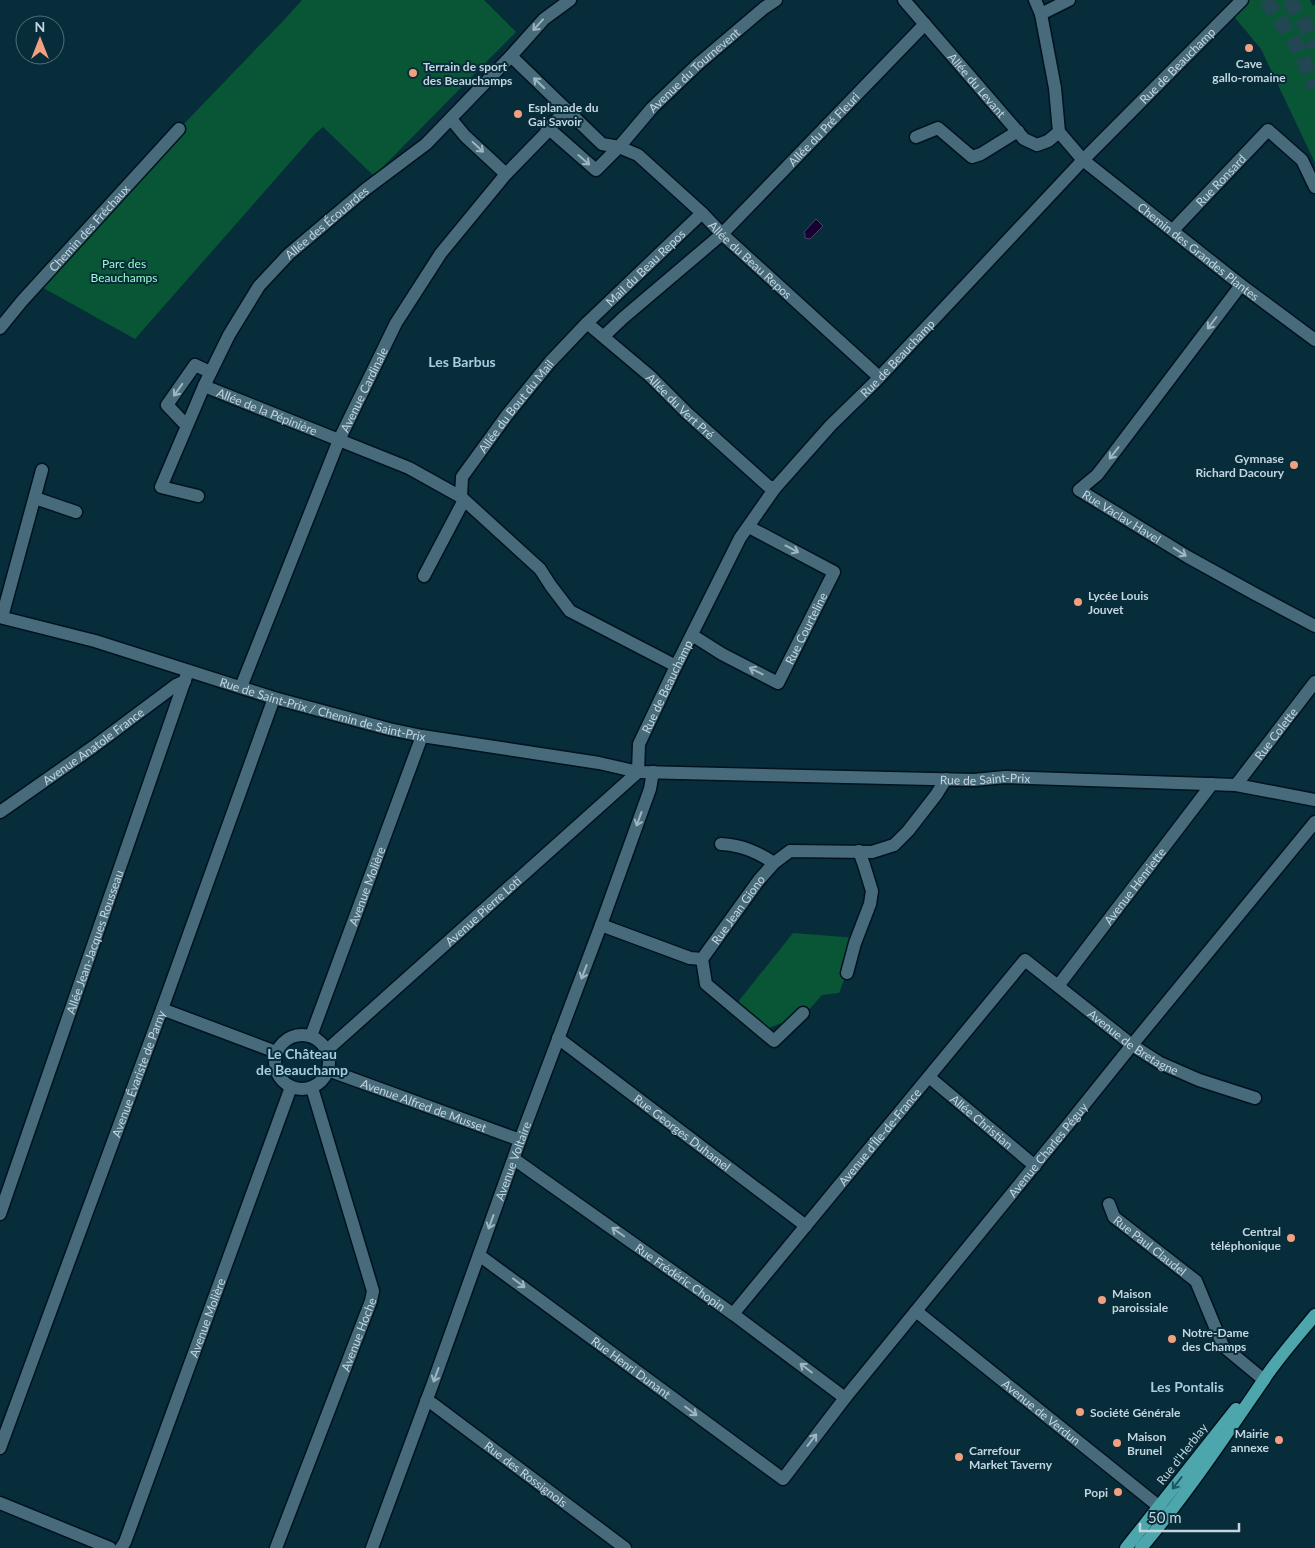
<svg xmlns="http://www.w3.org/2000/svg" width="1315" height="1548" font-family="Lato,sans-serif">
<rect width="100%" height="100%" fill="#072c3a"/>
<g fill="#095636">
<polygon points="302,0 484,0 516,32 374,176 323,127 315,134 135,339 38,285 179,129 283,21"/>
<polygon points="1244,0 1310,0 1313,6 1315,4 1315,163 1261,49 1231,13"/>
<polygon points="793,933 857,938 847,973 839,993 822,995 806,1013 769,1028 734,1007"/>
</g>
<polygon fill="#170132" stroke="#4b4166" points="816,219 823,226 810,239 805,238 805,234 804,232"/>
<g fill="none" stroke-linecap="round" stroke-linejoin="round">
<g stroke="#234653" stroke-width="15" stroke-dasharray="15 8" stroke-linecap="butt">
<polyline points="1266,0 1296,44 1315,87"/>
<polyline points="1289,0 1306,26 1315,47"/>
</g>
<defs>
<g id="minor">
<path id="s1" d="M904 0 1024 139 1037 145 1048 141 1059 132"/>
<path id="s2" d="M1035 0 1041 14 1055 88 1059 132 1083 160 1241 285 1315 340"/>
<polyline points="1041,14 1069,0"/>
<path id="s3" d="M511 56 602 144 619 147 638 155 702 213 722 234 879 377"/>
<polyline points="451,119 465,136 506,174"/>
<path id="s4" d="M548 128 596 170 619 147 652 108 698 64 764 8 776 0"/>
<polyline points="916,137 938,128 972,157 981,154 1018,131"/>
<path id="s5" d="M1173 230 1268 130 1302 160 1315 187"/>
<path id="s6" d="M1241 285 1104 466 1097 475 1079 490 1188 557 1255 594 1315 626"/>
<path id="s7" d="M587 323 650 376 687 413 768 486 775 488"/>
<path id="s8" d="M0 328 22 301 179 129"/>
<path id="s9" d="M604 336 623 318 722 234 925 24"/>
<path id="s10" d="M204 386 409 468 461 497 540 569 551 586 570 611 676 666"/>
<polyline points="186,425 167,405 195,365 210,372"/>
<path id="s11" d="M198 496 161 487 204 386 229 335 259 286 289 254 366 189 426 144 511 56 544 19 570 0"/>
<path id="s12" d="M461 497 462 477 507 415 550 362 587 323 702 213"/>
<polyline points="35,498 76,512"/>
<polyline points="424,576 464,500"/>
<path id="s13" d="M0 617 95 641 274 698 389 729 422 736 599 763 638 772 974 780 1005 777 1236 785 1315 800"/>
<polyline points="2,617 42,470"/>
<path id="s14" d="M692 635 722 654 778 683 834 572 749 527"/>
<path id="s15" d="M241 687 339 440 396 323 441 253 506 174 545 134 548 128 567 110"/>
<path id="s16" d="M1236 785 1315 682"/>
<path id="s17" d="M0 812 93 747 176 685 185 681"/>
<path d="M721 844C742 845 757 852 774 863"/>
<path id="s18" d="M601 925 690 958 702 959 759 880 774 863 790 851 872 852 894 845 908 831 936 795 946 779"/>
<polyline points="702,959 706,984 774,1041 803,1013"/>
<polyline points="847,973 855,943 870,904 872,891 864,865 859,851"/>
<path id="s19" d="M1058 986 1212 784"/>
<polyline points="162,1009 276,1052"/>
<circle cx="302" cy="1062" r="27"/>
<path id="s20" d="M311 1036 422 736"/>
<path id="s21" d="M558 1038 806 1226"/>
<path id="s22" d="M327 1050 638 772 639 744 676 666 740 538 775 488 831 425 874 383 1083 160 1242 0"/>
<path id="s23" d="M328 1070 520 1140"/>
<path id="s24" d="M929 1077 1035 1166"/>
<path id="s25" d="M514 1159 733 1314 845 1398"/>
<path id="s26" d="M1109 1204 1114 1217 1196 1281 1223 1346 1264 1380"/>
<path id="s27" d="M0 1214 188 671"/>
<path id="s28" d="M479 1255 783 1479 845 1398 916 1311 1075 1116 1132 1045 1315 822"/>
<path id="s29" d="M916 1311 1167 1513"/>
<path id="s30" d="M733 1314 1025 960 1132 1045 1160 1063 1199 1080 1255 1098"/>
<path id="s31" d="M426 1401 433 1404 625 1548"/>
<path id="s32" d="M0 1448 162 1009 274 698"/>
<polyline points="0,1503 110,1548"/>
<path id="s33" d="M121 1548 125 1542 291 1087"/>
<path id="s34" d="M276 1548 371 1301 373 1291 312 1088"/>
<path id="s35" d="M372 1548 433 1383 520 1140 601 925 650 789 653 772"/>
</g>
<g id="major">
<polyline points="1126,1548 1236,1409"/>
<path d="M1141 1548C1186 1495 1224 1438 1263 1381 1278 1358 1298 1336 1315 1315"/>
</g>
</defs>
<use href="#minor" stroke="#00131e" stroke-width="15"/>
<use href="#major" stroke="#00131e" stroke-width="15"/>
<use href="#minor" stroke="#486b7b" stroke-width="12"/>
<use href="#major" stroke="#4ca6ac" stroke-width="12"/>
</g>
<defs><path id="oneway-shaft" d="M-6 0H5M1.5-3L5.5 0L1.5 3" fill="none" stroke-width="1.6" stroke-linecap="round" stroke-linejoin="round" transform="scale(1.25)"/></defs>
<g stroke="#9eb6c1">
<use href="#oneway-shaft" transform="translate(538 25) rotate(132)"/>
<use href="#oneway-shaft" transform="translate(539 83) rotate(-136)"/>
<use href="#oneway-shaft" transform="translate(478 147) rotate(43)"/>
<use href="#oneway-shaft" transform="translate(584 160) rotate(41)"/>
<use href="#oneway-shaft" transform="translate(1212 323) rotate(127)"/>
<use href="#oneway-shaft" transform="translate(178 390) rotate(125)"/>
<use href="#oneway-shaft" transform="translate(1114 453) rotate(128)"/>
<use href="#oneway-shaft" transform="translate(792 549) rotate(28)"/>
<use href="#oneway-shaft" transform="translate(1180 552) rotate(33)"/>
<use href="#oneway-shaft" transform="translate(756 671) rotate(-153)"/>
<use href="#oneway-shaft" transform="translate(639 819) rotate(110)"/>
<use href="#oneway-shaft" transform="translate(584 972) rotate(111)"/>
<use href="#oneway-shaft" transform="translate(491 1222) rotate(110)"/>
<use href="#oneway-shaft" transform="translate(618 1232) rotate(-145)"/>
<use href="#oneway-shaft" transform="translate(519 1283) rotate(37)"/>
<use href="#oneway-shaft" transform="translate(806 1368) rotate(-143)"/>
<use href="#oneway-shaft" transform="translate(436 1375) rotate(110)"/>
<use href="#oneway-shaft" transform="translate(691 1411) rotate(37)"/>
<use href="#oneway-shaft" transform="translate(812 1440) rotate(-52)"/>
</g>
<use stroke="#1f5762" href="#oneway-shaft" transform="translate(1177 1483) rotate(128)"/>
<g fill="#f2a080" stroke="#072c3a" stroke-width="2">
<circle cx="1249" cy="48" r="5"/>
<circle cx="413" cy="73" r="5"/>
<circle cx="518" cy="114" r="5"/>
<circle cx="1294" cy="465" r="5"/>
<circle cx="1078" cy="602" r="5"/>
<circle cx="1291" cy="1238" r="5"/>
<circle cx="1102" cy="1300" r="5"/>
<circle cx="1172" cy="1339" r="5"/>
<circle cx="1080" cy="1412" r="5"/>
<circle cx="1279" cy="1440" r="5"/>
<circle cx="1117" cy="1443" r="5"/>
<circle cx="959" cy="1457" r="5"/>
<circle cx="1118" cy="1492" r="5"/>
</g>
<g text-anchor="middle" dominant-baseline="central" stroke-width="4" stroke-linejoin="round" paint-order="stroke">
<g font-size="12" font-weight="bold" fill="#c3d6df" stroke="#072c3a" text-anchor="start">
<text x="1249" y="63" text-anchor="middle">Cave<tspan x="1249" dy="14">gallo-romaine</tspan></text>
<text x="423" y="66">Terrain de sport<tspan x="423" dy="14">des Beauchamps</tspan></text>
<text x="528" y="107">Esplanade du<tspan x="528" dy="14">Gai Savoir</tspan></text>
<text x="1284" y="458" text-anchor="end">Gymnase<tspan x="1284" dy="14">Richard Dacoury</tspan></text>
<text x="1088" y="595">Lycée Louis<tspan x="1088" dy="14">Jouvet</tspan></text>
<text x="1281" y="1231" text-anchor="end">Central<tspan x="1281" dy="14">téléphonique</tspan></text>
<text x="1112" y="1293">Maison<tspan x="1112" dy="14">paroissiale</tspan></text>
<text x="1182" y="1332">Notre-Dame<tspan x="1182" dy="14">des Champs</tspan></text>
<text x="1090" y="1412">Société Générale</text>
<text x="1269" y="1433" text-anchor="end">Mairie<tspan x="1269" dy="14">annexe</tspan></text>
<text x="1127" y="1436">Maison<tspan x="1127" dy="14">Brunel</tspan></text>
<text x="969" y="1450">Carrefour<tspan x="969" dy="14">Market Taverny</tspan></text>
<text x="1108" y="1492" text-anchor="end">Popi</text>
</g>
<g font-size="12" fill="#c3d6df" stroke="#072c3a">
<text stroke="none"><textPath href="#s22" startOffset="1319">Rue de Beauchamp</textPath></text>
<text stroke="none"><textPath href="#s4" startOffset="204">Avenue du Tournevent</textPath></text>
<text stroke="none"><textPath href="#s1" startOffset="112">Allée du Levant</textPath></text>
<text stroke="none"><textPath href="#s9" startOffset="302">Allée du Pré Fleuri</textPath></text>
<text stroke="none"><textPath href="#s5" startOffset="69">Rue Ronsard</textPath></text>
<text stroke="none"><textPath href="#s11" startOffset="355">Allée des Écouardes</textPath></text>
<text stroke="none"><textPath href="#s8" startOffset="134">Chemin des Fréchaux</textPath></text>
<text stroke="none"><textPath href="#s2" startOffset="319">Chemin des Grandes Plantes</textPath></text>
<text stroke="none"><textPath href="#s3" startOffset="318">Allée du Beau Repos</textPath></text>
<text stroke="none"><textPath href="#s12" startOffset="299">Mail du Beau Repos</textPath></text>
<text stroke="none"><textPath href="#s22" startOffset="914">Rue de Beauchamp</textPath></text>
<text stroke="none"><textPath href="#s15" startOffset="322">Avenue Cardinale</textPath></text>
<text stroke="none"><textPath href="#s12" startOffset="109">Allée du Bout du Mail</textPath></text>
<text stroke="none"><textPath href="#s7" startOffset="125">Allée du Vert Pré</textPath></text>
<text stroke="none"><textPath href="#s10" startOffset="68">Allée de la Pépinière</textPath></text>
<text stroke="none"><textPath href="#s6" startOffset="312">Rue Vaclav Havel</textPath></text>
<text stroke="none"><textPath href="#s14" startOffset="160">Rue Courteline</textPath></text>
<text stroke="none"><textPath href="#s22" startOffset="509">Rue de Beauchamp</textPath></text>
<text stroke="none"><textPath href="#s13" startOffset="336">Rue de Saint-Prix / Chemin de Saint-Prix</textPath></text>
<text stroke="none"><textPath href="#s16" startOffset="65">Rue Colette</textPath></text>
<text stroke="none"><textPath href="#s17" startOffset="114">Avenue Anatole France</textPath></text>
<text stroke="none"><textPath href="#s13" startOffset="1005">Rue de Saint-Prix</textPath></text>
<text stroke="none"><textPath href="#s19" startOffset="126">Avenue Henriette</textPath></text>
<text stroke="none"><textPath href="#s20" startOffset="160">Avenue Molière</textPath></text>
<text stroke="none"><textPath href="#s22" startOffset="209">Avenue Pierre Loti</textPath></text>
<text stroke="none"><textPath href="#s18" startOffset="168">Rue Jean Giono</textPath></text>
<text stroke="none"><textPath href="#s27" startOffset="288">Allée Jean-Jacques Rousseau</textPath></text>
<text stroke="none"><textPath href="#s30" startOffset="595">Avenue de Bretagne</textPath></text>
<text stroke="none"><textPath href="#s32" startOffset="399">Avenue Évariste de Parny</textPath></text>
<text stroke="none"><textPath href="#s23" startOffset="102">Avenue Alfred de Musset</textPath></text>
<text stroke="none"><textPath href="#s24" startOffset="69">Allée Christian</textPath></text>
<text stroke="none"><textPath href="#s21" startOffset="156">Rue Georges Duhamel</textPath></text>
<text stroke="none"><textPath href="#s30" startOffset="230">Avenue d'Île-de-France</textPath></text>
<text stroke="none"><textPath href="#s28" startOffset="800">Avenue Charles Péguy</textPath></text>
<text stroke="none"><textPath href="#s35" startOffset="412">Avenue Voltaire</textPath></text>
<text stroke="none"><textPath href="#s26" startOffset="60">Rue Paul Claudel</textPath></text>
<text stroke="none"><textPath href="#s25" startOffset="204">Rue Frédéric Chopin</textPath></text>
<text stroke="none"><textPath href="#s33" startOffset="246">Avenue Molière</textPath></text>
<text stroke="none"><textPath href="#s34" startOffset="229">Avenue Hoche</textPath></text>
<text stroke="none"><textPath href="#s28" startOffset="189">Rue Henri Dunant</textPath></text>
<text stroke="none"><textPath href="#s29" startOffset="161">Avenue de Verdun</textPath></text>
<text transform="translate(1182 1454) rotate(-52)">Rue d'Herblay</text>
<text stroke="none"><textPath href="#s31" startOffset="124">Rue des Rossignols</textPath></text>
</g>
<g font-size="12" fill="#99fcc6" stroke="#072c3a">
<text x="124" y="263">Parc des<tspan x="124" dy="14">Beauchamps</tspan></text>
</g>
<g font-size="14" font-weight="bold" fill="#a7cddf" stroke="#072c3a">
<text x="462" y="361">Les Barbus</text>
<text x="302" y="1053">Le Château<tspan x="302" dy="16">de Beauchamp</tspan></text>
<text x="1187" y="1386">Les Pontalis</text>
</g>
</g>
<g transform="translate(40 40)"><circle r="24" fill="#072c3a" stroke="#52707c"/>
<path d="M0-4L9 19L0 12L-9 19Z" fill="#f2a080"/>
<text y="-8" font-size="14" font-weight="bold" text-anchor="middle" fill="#c3d6df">N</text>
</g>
<path d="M1140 1523v8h99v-8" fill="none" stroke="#c3d6df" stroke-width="2.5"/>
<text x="1148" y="1523" font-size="15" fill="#c3d6df" stroke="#072c3a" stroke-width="4" paint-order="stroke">50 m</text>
</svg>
